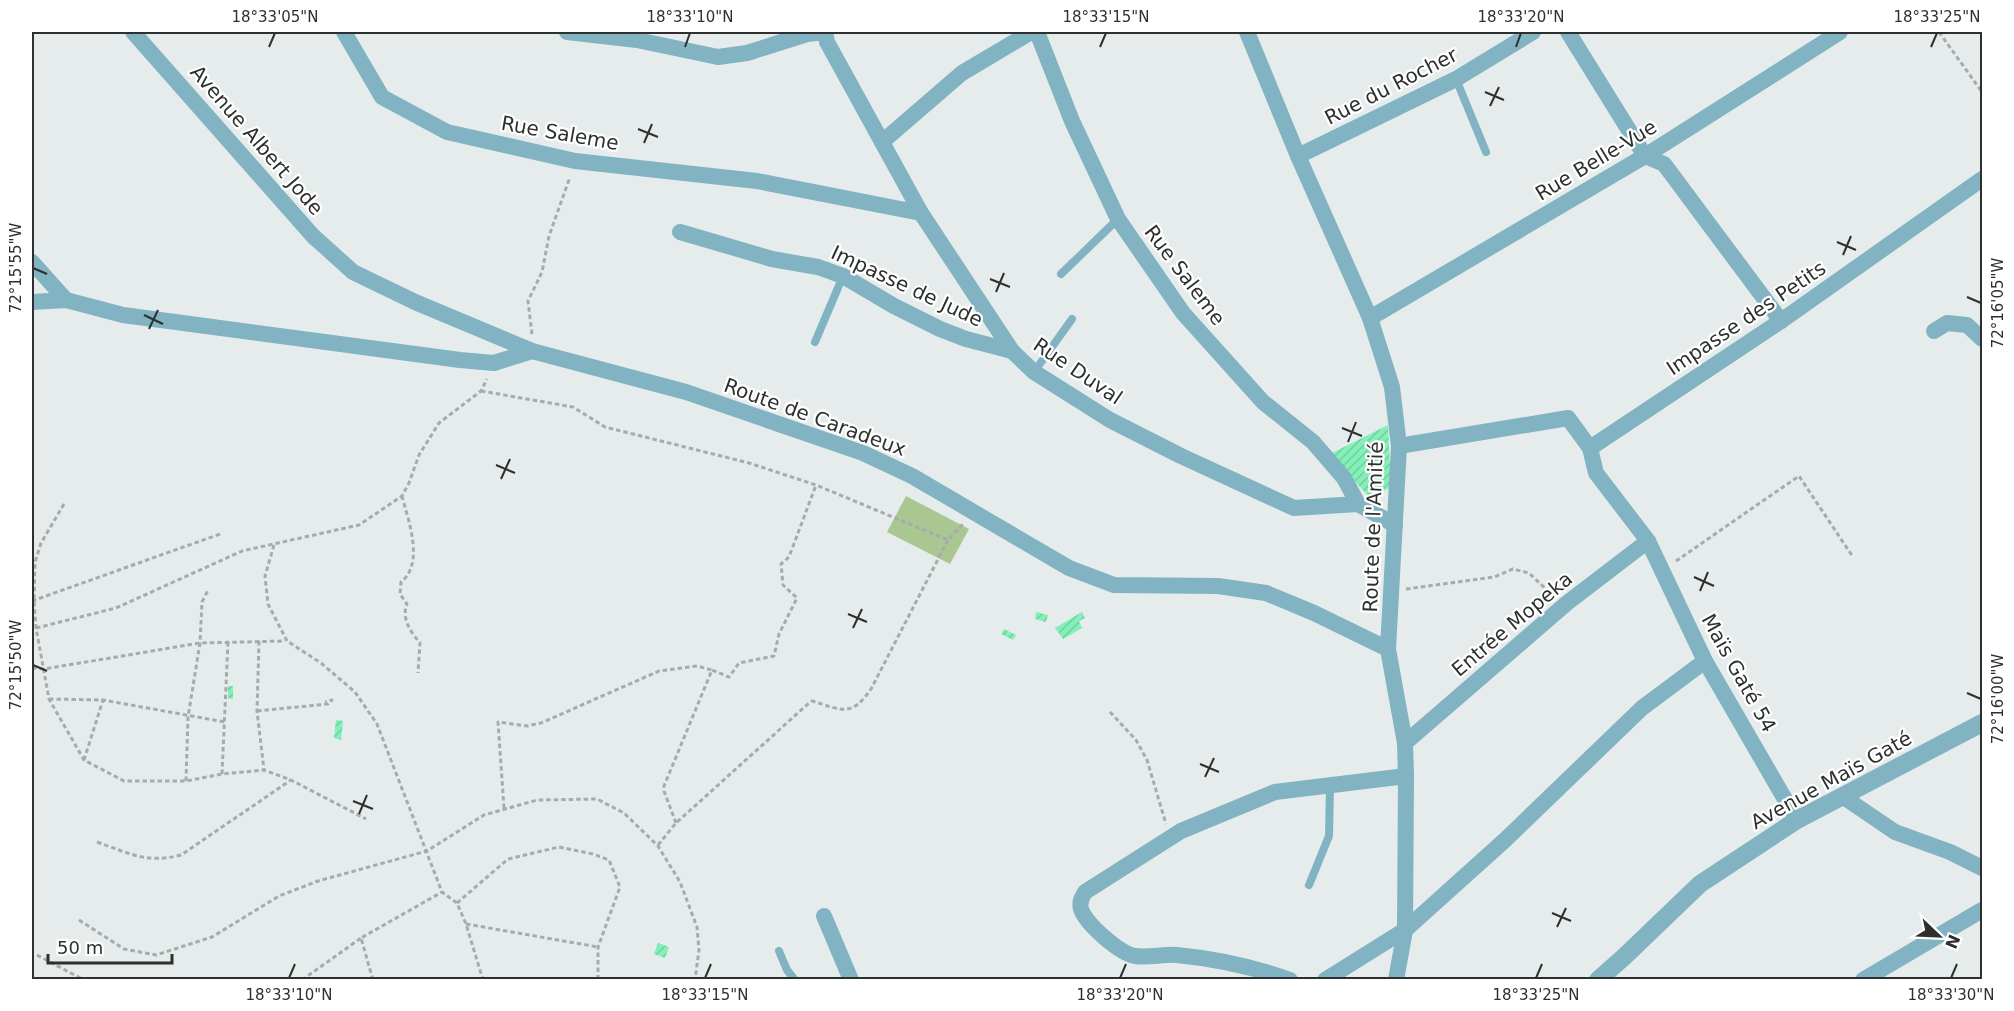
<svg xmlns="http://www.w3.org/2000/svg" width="2014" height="1011" font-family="'DejaVu Sans',sans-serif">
<defs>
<pattern id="building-hatch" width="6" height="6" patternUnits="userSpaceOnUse" patternTransform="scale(1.5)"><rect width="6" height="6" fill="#84f0b9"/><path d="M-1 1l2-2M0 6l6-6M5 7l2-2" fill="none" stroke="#72ce9f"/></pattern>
</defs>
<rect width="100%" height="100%" fill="#e5eceb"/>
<polygon fill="#aac691" points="906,496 969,529 950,564 887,532"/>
<g fill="url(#building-hatch)">
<polygon points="1388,425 1391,487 1370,498 1330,454"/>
<polygon points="1036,612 1048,615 1046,622 1035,619"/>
<polygon points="1082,612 1085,618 1079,621 1082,628 1063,639 1055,628"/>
<polygon points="1004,629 1016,635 1013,640 1001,634"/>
<polygon points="228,686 233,686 233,699 228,698"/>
<polygon points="336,720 343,721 341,740 334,738"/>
<polygon points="658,943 669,947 665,958 654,954"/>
</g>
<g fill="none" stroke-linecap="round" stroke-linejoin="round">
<g stroke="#a6acab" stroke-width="3" stroke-dasharray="4.5 3" stroke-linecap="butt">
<polyline points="1939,32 1982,92"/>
<polyline points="532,334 528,301 542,272 549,236 570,177"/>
<polyline points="481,391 573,407 605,427 749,463 816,485 948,540 963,524"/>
<path d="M402 496C408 520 425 563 401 582L400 594 407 604C401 619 411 632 420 643L418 673"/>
<polyline points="64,504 41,543 35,562 34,601 36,628 49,699 84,760 124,781 186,781 222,774 264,770 291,780 366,819"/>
<polyline points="274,545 265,576 268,604 287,641 321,663 355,692 377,724 442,892 457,903 466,924 483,980"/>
<polyline points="1676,561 1799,476 1853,557"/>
<polyline points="1406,589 1494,577 1513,569 1529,573 1549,592 1547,597"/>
<polyline points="32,601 220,534"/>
<polyline points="36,628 116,608 242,551 359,525 402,496 409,483 419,455 439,423 481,391 487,379"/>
<polyline points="259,641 257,711 264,770"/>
<polyline points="32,668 44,669 200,643 285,641"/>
<polyline points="49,699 103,700 225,722"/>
<polyline points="257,711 328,704 332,700 325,702"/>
<polyline points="1110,712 1136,740 1147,760 1166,824"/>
<polyline points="84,760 103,700"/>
<polyline points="222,774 228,642"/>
<polyline points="186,781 188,717 200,643 202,602 208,590"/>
<polyline points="504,808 498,722 527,726 541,723 659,671 697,666 712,670"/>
<polyline points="676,823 664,791 664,786 712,670 729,677 739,663 774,656 779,634 797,598 783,585 781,564 789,557 816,485"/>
<path d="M97 842C129 853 146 864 181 855L291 780"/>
<path d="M658 845 676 823 809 703 812 701C842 710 851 718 871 689L948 540"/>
<polyline points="457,903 508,859 559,847 593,854 609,860 620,887 598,947 598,980"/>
<polyline points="79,920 124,949 156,955 212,937 279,896 318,881 427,851 484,815 537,800 597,799 624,813 658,846 680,882 697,927 699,950 695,980"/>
<polyline points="466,924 598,947"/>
<polyline points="37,955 84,980"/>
<polyline points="302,980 361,938"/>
<polyline points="373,980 361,938 442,892"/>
</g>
<g stroke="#81b3c3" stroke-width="8">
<polyline points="1456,79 1486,152"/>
<polyline points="1061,274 1118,219"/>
<polyline points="815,342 843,276"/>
<polyline points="1034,372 1072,319"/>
<polyline points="1309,885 1329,836 1330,785"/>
<polyline points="779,951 787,970 795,980"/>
</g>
<g stroke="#81b3c3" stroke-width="16">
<polyline points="133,32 313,236 353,272 415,302 532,351 686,392 863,453 912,476 1069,568 1114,585 1218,586 1266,593 1314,613 1388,649"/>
<polyline points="344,32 382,97 447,132 575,161 757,181 921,213"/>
<polyline points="567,32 637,40 718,57 747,53 807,34 825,32"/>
<polyline points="825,32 827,42 921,213 1012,351 1034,372 1110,420 1181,456 1294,508 1358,504 1395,525"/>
<polyline points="1037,32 1072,121 1118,219 1183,313 1263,402 1313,442 1344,478 1358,504"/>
<polyline points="1247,32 1298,156 1370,318 1392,387 1399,446 1388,649 1405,743 1406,776 1405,930 1396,980"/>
<polyline points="1568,32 1645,156 1664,164 1781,321"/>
<polyline points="882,142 962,73 1031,32"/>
<polyline points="1298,156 1456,79 1533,32"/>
<polyline points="680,232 772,259 818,267 843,276 894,306 940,329 966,339 1012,351"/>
<polyline points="32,262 66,300"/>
<polyline points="32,302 66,300 123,315 460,360 494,363 532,351"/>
<polyline points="1370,318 1645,156 1840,32"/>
<polyline points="1934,331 1947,323 1967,325 1982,339"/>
<polyline points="1399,446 1568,418 1590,448 1596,473 1648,541 1705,661 1797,820"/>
<polyline points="1590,448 1781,321 1982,179"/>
<polyline points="1405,743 1567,603 1648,541"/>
<polyline points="1842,796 1895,832 1950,852 1982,868"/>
<polyline points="824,916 851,980"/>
<path d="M1290 980C1251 966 1218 959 1177 955 1163 954 1149 958 1135 956 1119 953 1086 924 1081 909 1079 902 1082 897 1085 892L1181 831 1275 792 1406 776"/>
<polyline points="1325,980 1405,930 1505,840 1642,708 1705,661"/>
<polyline points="1863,980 1982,910"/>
</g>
<polyline stroke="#81b3c3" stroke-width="18" points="1598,980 1625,956 1700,884 1797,820 1982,723"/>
</g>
<path fill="none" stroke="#2d302f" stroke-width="2" d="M269 47 275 33M685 47 690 33M1100 47 1106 33M1516 47 1521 33M1931 47 1937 33M1485 92 1504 100M1490 106 1499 87M638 129 658 137M644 143 652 124M1837 242 1856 250M1843 255 1851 236M33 268 47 274M990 279 1010 287M996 292 1004 273M1967 297 1981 303M144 315 163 324M149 329 158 310M1342 428 1362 436M1348 442 1356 422M496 465 515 473M501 479 510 459M1694 577 1714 586M1700 591 1708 572M848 614 867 622M853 628 862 609M33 665 47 671M1967 693 1981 699M1200 764 1219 772M1205 777 1214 758M353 801 373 809M359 814 367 795M1552 913 1571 921M1557 927 1566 908M289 978 295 964M705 978 711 964M1120 978 1126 964M1536 978 1542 964M1951 978 1957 964"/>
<g text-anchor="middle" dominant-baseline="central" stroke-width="4.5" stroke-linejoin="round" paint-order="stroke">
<g font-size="20" fill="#2d302f" stroke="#fff">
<text transform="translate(1391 86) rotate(-27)">Rue du Rocher</text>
<text transform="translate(560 133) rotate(10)">Rue Saleme</text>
<text transform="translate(257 140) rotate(49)">Avenue Albert Jode</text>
<text transform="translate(1596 160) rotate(-31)">Rue Belle-Vue</text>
<text transform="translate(1185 275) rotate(53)">Rue Saleme</text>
<text transform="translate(907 286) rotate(25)">Impasse de Jude</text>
<text transform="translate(1746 318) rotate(-34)">Impasse des Petits</text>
<text transform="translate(1078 371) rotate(34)">Rue Duval</text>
<text transform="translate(815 417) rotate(20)">Route de Caradeux</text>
<text transform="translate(1373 527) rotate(-88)">Route de l'Amitié</text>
<text transform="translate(1512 624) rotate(-40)">Entrée Mopeka</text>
<text transform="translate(1739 673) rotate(61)">Maïs Gaté 54</text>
<text transform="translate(1831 780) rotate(-29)">Avenue Maïs Gaté</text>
</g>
</g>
<rect width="2014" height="1011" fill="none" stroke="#ffffff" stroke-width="66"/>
<g transform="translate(1939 936) rotate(113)" stroke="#ffffff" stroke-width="4.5" paint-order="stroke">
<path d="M0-4.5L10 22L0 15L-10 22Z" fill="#2d302f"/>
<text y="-9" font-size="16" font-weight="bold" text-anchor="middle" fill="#2d302f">N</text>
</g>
<path d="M48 954v9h124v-9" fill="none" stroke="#2d302f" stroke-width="3"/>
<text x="57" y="954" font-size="18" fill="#2d302f" stroke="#ffffff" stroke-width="4.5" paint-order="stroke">50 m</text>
<rect x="33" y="33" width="1948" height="945" fill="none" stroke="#2d302f" stroke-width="2"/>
<g font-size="15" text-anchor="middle" fill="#2d302f">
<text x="275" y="22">18°33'05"N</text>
<text x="690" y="22">18°33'10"N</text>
<text x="1106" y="22">18°33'15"N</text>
<text x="1521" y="22">18°33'20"N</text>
<text x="1937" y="22">18°33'25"N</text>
<text transform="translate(16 268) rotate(-90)" y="5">72°15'55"W</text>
<text transform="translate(1998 303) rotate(-90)" y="5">72°16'05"W</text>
<text transform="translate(16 665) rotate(-90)" y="5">72°15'50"W</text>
<text transform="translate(1998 699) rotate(-90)" y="5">72°16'00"W</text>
<text x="289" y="1000">18°33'10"N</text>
<text x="705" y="1000">18°33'15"N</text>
<text x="1120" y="1000">18°33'20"N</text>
<text x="1536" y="1000">18°33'25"N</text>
<text x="1951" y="1000">18°33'30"N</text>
</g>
</svg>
